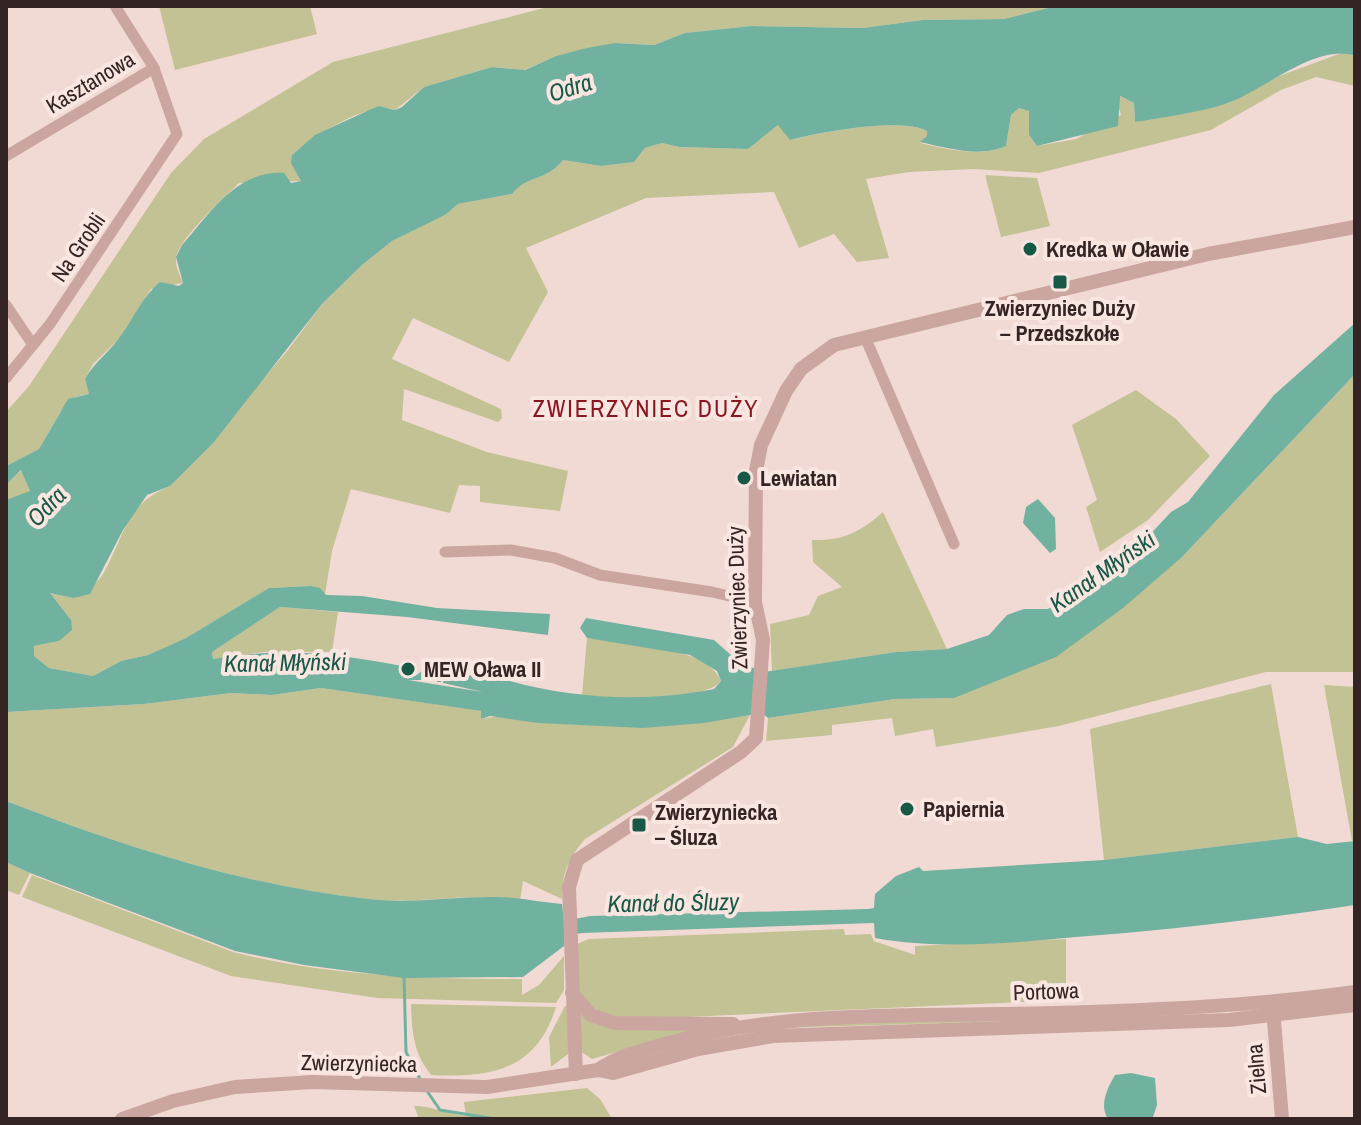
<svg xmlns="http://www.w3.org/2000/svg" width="1361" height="1125" font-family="'Archivo Narrow',sans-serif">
<rect width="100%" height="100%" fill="#f2dad4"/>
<g fill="#c2c294">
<polygon points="159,6 310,6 317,34 175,70"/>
<path d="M552 6H1056L1004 19 922 20 863 28 751 26 685 33 654 45 615 43 556 56 524 70 492 67 424 87 395 110C372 98 309 139 292 155L301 181 239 183C224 198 179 238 176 258 175 266 180 275 183 283L151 289 120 338 93 364 85 379 89 394 75 397 62 409 39 449 6 466V412L29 386 171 173 204 139 333 62Z"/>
<path d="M1344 52 1355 56V86L1316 77 1281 90 1211 130 1039 173 974 169 909 172 866 179 889 258 857 262 834 234 799 248 774 192 646 198 526 248 548 292 509 362 413 318 392 359 501 409 502 418 498 422 404 389 402 420 487 452 568 471 560 511 480 502V486L459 485 450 513 351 489 332 551 325 595 311 586 269 588 186 638 148 655 121 661 93 676 49 668 34 656V646L59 641 71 620 50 593 73 598C82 592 97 584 103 574 125 536 124 505 170 486L288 350 322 304 362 265 392 241 445 215 458 204 512 194C528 174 546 182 563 160L601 166 634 162 645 148 662 143 679 147 748 149 778 125 791 140C821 132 900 117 927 131V136L920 143C947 149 980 158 1006 146L1011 115 1019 108 1029 111V135L1037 146 1076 139 1121 115 1117 102 1119 96 1134 103 1135 122 1228 103 1271 79Z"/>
<polygon points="985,175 1037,178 1050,226 1001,237"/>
<polygon points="1355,374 1355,672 1266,672 1059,726 936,747 933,729 895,736 892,718 832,725 832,735 766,741 768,718 895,699 954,698 1182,557"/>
<polygon points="1136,390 1176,419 1210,456 1148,520 1100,552 1086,507 1097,500 1072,425"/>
<polygon points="22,470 30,492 6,500 6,485"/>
<path d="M883 512 947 649 896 652 772 671 770 624 809 615 818 596 842 587 813 562 812 540C843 541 860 532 883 512Z"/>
<polygon points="280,607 338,612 332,652 264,652 213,659 212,652"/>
<path d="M587 638C621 644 707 645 721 681 703 703 610 698 582 695Z"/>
<polygon points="1271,684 1298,837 1104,860 1090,729"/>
<polygon points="1324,685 1355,687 1355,841 1352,841"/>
<path d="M321 688 482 711 481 719C506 713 540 723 566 724 629 727 688 726 750 715L733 747 585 839C568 859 562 873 562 899L523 881 520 900C471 891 419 905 368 899 244 886 122 846 6 801V712L144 704 231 693 272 695Z"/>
<polygon points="6,862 30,873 19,895 6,890"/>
<path d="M32 875 233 952C328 976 425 979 522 979V995L539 985 564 956V990L556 1003 377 998 231 976 22 897Z"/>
<path d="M844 929 845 935 871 934 874 941 915 955V946L1066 939V1000L619 1020C571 1002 579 991 577 944L589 939Z"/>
<path d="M411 1004 556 1007C536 1071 490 1078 431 1075 413 1052 412 1033 411 1004Z"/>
<polygon points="565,1006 568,1006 568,1054 551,1067 549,1037"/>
<polygon points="579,1013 597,1022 714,1024 592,1059 580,1051"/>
<polygon points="1040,1016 1043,1020 747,1029 764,1026"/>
<path d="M587 1088 600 1099 612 1119H419L414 1106C433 1106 447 1114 466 1116L464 1102Z"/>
</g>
<g fill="#71b19f">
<path d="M1056 6H1355V56C1316 42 1261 93 1225 104 1196 113 1165 117 1135 122L1134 103 1120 96 1118 126 1037 146 1029 135V111L1019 108 1011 115 1006 146C980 158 947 148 920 142L927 136V131C900 117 821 132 790 140L778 125 748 149 679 147 662 143 645 148 634 162 601 166 563 160C546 182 528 174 512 194L458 204 445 215 392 241 362 265 322 304 214 442 170 486 147 495 123 530 90 594 73 598 50 593 71 620 72 630 59 641 34 646V656L49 668 93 676 121 661 148 655 186 638 269 588 311 586 320 588 326 595 362 596 437 608 550 614 548 635 407 617 280 607 212 652 213 659C283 647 333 653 402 666L401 673 415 676 425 669 443 672 441 682H437V675L422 674 421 680H408L483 692 443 683 445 671 486 678 487 674C559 698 640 704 714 689L721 681 717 671 690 655 587 638 580 628 586 618 714 640 740 663 764 672 896 652 947 649 989 635 1007 615 1024 609H1048L1103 576 1130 556 1171 512 1188 502 1274 395 1355 323V374L1182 557 1123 608 1056 657 954 698 895 699 768 718 762 713 704 723 643 728 538 723 490 716 481 719V711L321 688 272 695 231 693 144 704 6 712V500L30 491 21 470 6 485V466L39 449 68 399 89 394 85 379C95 361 111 351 122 334 134 317 143 296 160 282L179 286 183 283 176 257 182 245C210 213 237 170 284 173L291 183 301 181 291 163 292 155 315 135 367 111 379 106 395 110 402 107 424 87 492 67 525 70 556 56 587 48 615 43 654 45 685 33 751 26 863 28 922 20 1004 19Z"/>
<polygon points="1038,499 1055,518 1056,549 1050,553 1023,523 1026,507"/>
<path d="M6 801C122 846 244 886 369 899 411 904 454 896 496 897 518 897 540 902 562 904L564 921 590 916 868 909 874 908 875 894 896 876 919 867 923 871 1104 860 1298 837 1327 844 1355 841V905C1262 919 1170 930 1076 937 1011 943 941 950 875 938L874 923 582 933 564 936V946L523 977 404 978 304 965 235 951 30 873 6 862Z"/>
<path d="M1131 1073 1155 1078 1157 1105 1153 1117 1108 1119C1099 1105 1107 1089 1115 1075Z"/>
</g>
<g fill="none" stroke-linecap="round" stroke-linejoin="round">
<g stroke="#71b19f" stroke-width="3">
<polyline points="404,976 406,1052 421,1081"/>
<polyline points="427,1091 440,1110 495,1119"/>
</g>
<g stroke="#cba5a0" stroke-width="11">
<polyline points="6,156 154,68"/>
<polyline points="6,305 33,345"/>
<polyline points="865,337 954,544"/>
<polyline points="6,378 50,324 177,134 154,68 115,6"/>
<polyline points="445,552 511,550 555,558 600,575 712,592 755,602"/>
</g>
<g stroke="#cba5a0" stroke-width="14">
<polyline points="572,993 591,1015 614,1023 733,1024"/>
<polyline points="1273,1008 1282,1119"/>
<path d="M598 1070C618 1056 641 1051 665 1044 790 1008 923 1017 1052 1013 1153 1010 1254 1006 1355 992"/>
<polyline points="576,1074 569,887 577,860 741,752 756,738 763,640 755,602 756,471 761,445 786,391 801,369 834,345 1208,254 1355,227"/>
<polyline points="122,1119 173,1101 235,1087 312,1082 487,1087 598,1070 613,1073 698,1049 773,1036 1229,1020 1355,1005"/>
</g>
</g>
<g fill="#175847" stroke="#fae6e1" stroke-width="3">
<circle cx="1030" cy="249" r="8"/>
<rect x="1052" y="274" width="16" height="16" rx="4"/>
<circle cx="744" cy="478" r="8"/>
<circle cx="408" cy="669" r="8"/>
<circle cx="907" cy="809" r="8"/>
<rect x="631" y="817" width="16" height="16" rx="4"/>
</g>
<g text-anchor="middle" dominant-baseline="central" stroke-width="8" stroke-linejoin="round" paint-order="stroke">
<g font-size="22" fill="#342424" stroke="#fae6e1">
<text transform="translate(90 82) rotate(-31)">Kasztanowa</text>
<text transform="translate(78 247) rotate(-56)">Na Grobli</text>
<text transform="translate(737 598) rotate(-92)">Zwierzyniec Duży</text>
<text transform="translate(1046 991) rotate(-2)">Portowa</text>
<text transform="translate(359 1063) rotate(1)">Zwierzyniecka</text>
<text transform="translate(1256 1069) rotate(-95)">Zielna</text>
</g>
<g font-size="22" font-weight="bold" fill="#342424" stroke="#fae6e1" text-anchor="start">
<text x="1046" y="249">Kredka w Oławie</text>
<text x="1060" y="308" text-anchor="middle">Zwierzyniec Duży<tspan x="1060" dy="25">– Przedszkołe</tspan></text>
<text x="760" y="478">Lewiatan</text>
<text x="424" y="669">MEW Oława II</text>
<text x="923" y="809">Papiernia</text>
<text x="655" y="812">Zwierzyniecka<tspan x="655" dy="25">– Śluza</tspan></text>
</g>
<g font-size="24" font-style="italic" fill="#175847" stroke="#fae6e1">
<text transform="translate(570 87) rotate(-17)">Odra</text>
<text transform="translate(46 506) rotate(-46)">Odra</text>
<text transform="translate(1102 571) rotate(-35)">Kanał Młyński</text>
<text transform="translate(285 662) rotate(-1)">Kanał Młyński</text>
<text transform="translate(673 902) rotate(-1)">Kanał do Śluzy</text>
</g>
<g font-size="24" letter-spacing="2" fill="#891721" stroke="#fae6e1">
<text x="646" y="408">ZWIERZYNIEC DUŻY</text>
</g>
</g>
<rect width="1361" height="1125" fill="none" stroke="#342424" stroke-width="16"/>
</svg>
